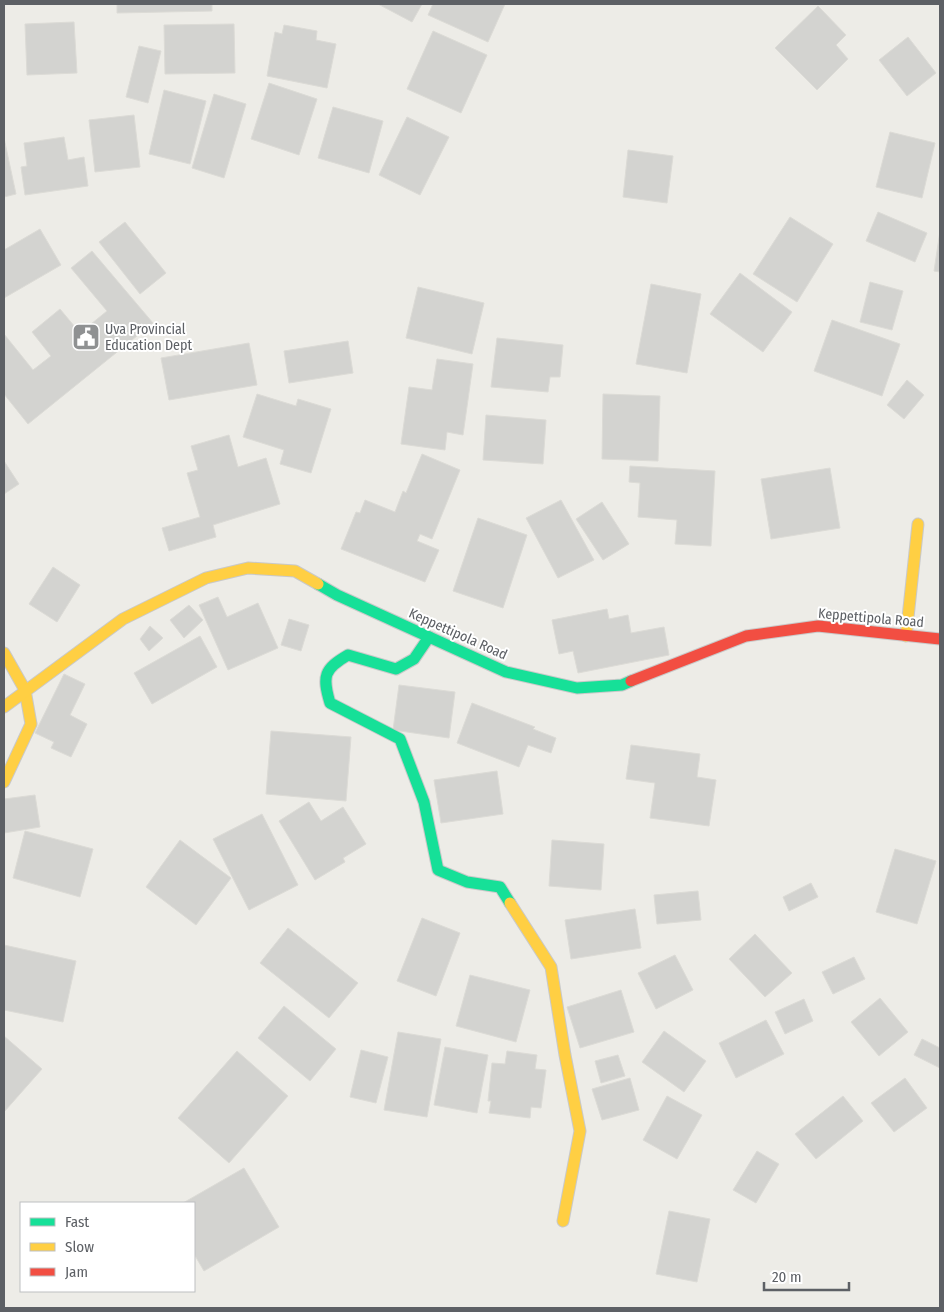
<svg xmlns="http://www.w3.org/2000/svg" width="944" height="1312" font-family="'Fira Sans Condensed',sans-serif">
<rect width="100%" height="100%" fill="#edece7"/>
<g fill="#d3d3d0" stroke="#dcdbd6">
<polygon points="117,4 212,4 212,11 117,13"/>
<polygon points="378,4 422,4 412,22"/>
<polygon points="433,4 505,4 488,42 428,15"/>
<polygon points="818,6 846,35 836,45 848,59 817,90 775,48"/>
<polygon points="74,22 77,73 27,75 25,24"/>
<polygon points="234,24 235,73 165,74 164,25"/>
<polygon points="284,25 317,31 316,40 336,44 327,88 267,76 275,32 282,34"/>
<polygon points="433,31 487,55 461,113 407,89"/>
<polygon points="908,37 936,73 907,96 879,60"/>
<polygon points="139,46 161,51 148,103 126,97"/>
<polygon points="269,83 317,99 299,155 251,139"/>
<polygon points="164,90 206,101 190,164 149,154"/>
<polygon points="214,94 246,104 224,178 192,168"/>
<polygon points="333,107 383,121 369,173 318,158"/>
<polygon points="134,115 140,167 95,172 89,120"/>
<polygon points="407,117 449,137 420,195 379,175"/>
<polygon points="890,132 935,143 922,198 876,187"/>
<polygon points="64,137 68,160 84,157 88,186 25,195 21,167 27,166 24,143"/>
<polygon points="4,138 16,194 4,197"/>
<polygon points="628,150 673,156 667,203 623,197"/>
<polygon points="878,212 927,233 915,262 866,241"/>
<polygon points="790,217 833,244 797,302 753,274"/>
<polygon points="125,222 166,273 140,294 99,242"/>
<polygon points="40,229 61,265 4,298 4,250"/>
<polygon points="940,231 940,272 934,271"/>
<polygon points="92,251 153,323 28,424 4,394 4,334 33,370 51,356 32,332 60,309 80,333 107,311 71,268"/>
<polygon points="740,273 792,312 763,352 710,314"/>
<polygon points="870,282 903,291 892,330 860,322"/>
<polygon points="651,284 701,294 687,373 636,364"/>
<polygon points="418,287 484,303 472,354 406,338"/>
<polygon points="832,320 900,344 882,396 814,371"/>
<polygon points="497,338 563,345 560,377 550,377 548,392 491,387"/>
<polygon points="348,341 353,373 289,383 284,351"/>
<polygon points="249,343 257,385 169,400 161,358"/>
<polygon points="437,359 473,364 463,435 447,432 445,450 401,444 409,387 432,390"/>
<polygon points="907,380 924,395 904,419 887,405"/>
<polygon points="257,394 296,406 298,399 331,409 311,473 280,464 284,450 243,437"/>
<polygon points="603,394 660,396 658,461 602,459"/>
<polygon points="486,415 546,420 543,464 483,460"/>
<polygon points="229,435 238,467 266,458 280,504 213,525 216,537 169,551 162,528 200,517 187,473 198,470 191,446"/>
<polygon points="422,454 460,470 432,539 420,534 417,541 439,550 425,582 341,549 356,512 360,513 365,500 395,512 403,491 406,493"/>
<polygon points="4,461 19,484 4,494"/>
<polygon points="630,466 715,471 711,546 675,544 677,520 638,517 640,483 629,482"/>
<polygon points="830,468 840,528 771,539 761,479"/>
<polygon points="561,500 594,560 558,578 526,518"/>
<polygon points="602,502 629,544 603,560 576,519"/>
<polygon points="478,518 527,535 503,608 453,591"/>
<polygon points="53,567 80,585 57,622 29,604"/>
<polygon points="218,597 227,617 258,603 278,648 228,670 199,605"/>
<polygon points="189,605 203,620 184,638 170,620"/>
<polygon points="607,609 609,619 628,615 631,633 664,627 669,655 578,673 573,651 559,654 552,620"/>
<polygon points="289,619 309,625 301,651 281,645"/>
<polygon points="150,626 163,638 149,651 140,639"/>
<polygon points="200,636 217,667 152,704 134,673"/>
<polygon points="64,674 85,684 70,715 87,724 71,757 51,748 54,742 35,733"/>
<polygon points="399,685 455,692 449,738 393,730"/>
<polygon points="472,703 535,727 533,729 556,738 551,753 528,745 519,767 457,743"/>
<polygon points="271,731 351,737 346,801 266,794"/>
<polygon points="631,745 700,754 697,777 716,780 709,826 650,818 655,783 626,779"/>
<polygon points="497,771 503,814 441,823 434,780"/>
<polygon points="35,795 40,827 4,833 4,799"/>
<polygon points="309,802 321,821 343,807 366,844 343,858 345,862 315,880 279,821"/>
<polygon points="262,814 298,885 249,910 213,839"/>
<polygon points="25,831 93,849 80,897 13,878"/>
<polygon points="180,840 231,878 196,925 146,887"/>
<polygon points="552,840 604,844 601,890 549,886"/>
<polygon points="895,849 936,861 917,924 876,912"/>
<polygon points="811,883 818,897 789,911 783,897"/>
<polygon points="698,891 701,920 657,924 654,895"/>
<polygon points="635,909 641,948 571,959 565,920"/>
<polygon points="422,918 460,933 436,996 397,981"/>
<polygon points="288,928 358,983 329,1018 260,963"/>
<polygon points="755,934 792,973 765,997 729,959"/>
<polygon points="4,945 76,961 63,1022 4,1010"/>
<polygon points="675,955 693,990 656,1009 638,973"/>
<polygon points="854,957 865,979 833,994 822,972"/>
<polygon points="470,975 530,990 516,1042 456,1026"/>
<polygon points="621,990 634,1032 580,1048 567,1007"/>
<polygon points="880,998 908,1032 879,1056 851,1022"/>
<polygon points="804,999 813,1021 785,1034 775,1012"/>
<polygon points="284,1006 336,1049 310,1081 258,1038"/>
<polygon points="766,1020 784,1054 736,1078 719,1043"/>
<polygon points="664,1031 706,1061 684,1092 642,1062"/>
<polygon points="398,1032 441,1039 427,1117 384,1110"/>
<polygon points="4,1036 42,1069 4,1112"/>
<polygon points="922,1039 940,1048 940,1068 914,1055"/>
<polygon points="445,1047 488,1055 477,1113 434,1105"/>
<polygon points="361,1050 388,1057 376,1103 350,1097"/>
<polygon points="237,1051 288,1096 229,1163 178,1118"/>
<polygon points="507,1051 537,1055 535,1069 546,1070 541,1108 531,1107 530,1118 489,1113 491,1101 488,1101 492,1063 505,1064"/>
<polygon points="618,1055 625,1076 601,1083 595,1061"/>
<polygon points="630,1078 639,1110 602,1120 592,1089"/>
<polygon points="905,1078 927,1108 894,1132 871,1103"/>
<polygon points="667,1096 702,1115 677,1159 643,1140"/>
<polygon points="843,1096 863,1121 816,1159 795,1134"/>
<polygon points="757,1151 779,1164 756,1203 733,1190"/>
<polygon points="244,1168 279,1227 204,1271 194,1254 194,1203 183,1203"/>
<polygon points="669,1211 710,1219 697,1282 656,1274"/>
</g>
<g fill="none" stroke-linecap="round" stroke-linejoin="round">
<defs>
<g id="fast">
<polyline points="318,584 337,595 506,672 577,688 622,685 631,681"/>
<path d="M429 637 414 659 396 669 348 655C324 669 322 676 330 703L400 739 424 802 438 870 467 882 500 887 510 903"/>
</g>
<g id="slow">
<polyline points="906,636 918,524"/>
<polyline points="4,653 25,690 31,724 4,782"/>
<polyline points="4,707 123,619 206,578 248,568 295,571 318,584"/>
<polyline points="510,903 551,967 565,1055 580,1131 563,1221"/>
</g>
<polyline id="jam" points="631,681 746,636 818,626 940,639"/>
</defs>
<use href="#fast" stroke="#c9c9c9" stroke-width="13"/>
<use href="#slow" stroke="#c9c9c9" stroke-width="13"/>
<use href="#jam" stroke="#c9c9c9" stroke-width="13"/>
<use href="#fast" stroke="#16e098" stroke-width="11"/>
<use href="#slow" stroke="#ffcf43" stroke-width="11"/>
<use href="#jam" stroke="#f24e42" stroke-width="11"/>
</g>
<defs>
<symbol id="civic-square" viewBox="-11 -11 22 22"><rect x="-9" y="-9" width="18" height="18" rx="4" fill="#8f9192" stroke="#fff"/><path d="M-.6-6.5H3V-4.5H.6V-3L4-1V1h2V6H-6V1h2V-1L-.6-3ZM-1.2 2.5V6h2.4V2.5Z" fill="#fff"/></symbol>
</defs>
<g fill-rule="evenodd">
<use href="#civic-square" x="70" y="321" width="32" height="32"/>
</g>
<g text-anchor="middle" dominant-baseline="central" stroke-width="4" stroke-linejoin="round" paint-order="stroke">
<g font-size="14" fill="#5d6065" stroke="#fff" text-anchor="start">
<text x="105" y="329">Uva Provincial<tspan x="105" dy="16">Education Dept</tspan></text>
</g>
<g font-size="14" fill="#5d6065" stroke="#fff">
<text transform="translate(871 618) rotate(5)">Keppettipola Road</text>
<text transform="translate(458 634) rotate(24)">Keppettipola Road</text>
</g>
</g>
<rect width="944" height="1312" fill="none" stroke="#5d6065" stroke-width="10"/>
<rect x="20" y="1202" width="175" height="90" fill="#ffffff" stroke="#bebfc1"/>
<rect x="30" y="1218" width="25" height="8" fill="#16e098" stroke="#bebfc1"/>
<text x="65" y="1227" font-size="15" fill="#5d6065">Fast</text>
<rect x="30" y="1243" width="25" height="8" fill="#ffcf43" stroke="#bebfc1"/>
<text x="65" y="1252" font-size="15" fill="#5d6065">Slow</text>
<rect x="30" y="1268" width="25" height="8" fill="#f24e42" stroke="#bebfc1"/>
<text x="65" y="1277" font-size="15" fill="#5d6065">Jam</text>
<path d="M764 1282v8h85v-8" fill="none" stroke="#5d6065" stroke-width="2.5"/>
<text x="772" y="1282" font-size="15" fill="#5d6065" stroke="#ffffff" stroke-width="4" paint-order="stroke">20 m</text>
</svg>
